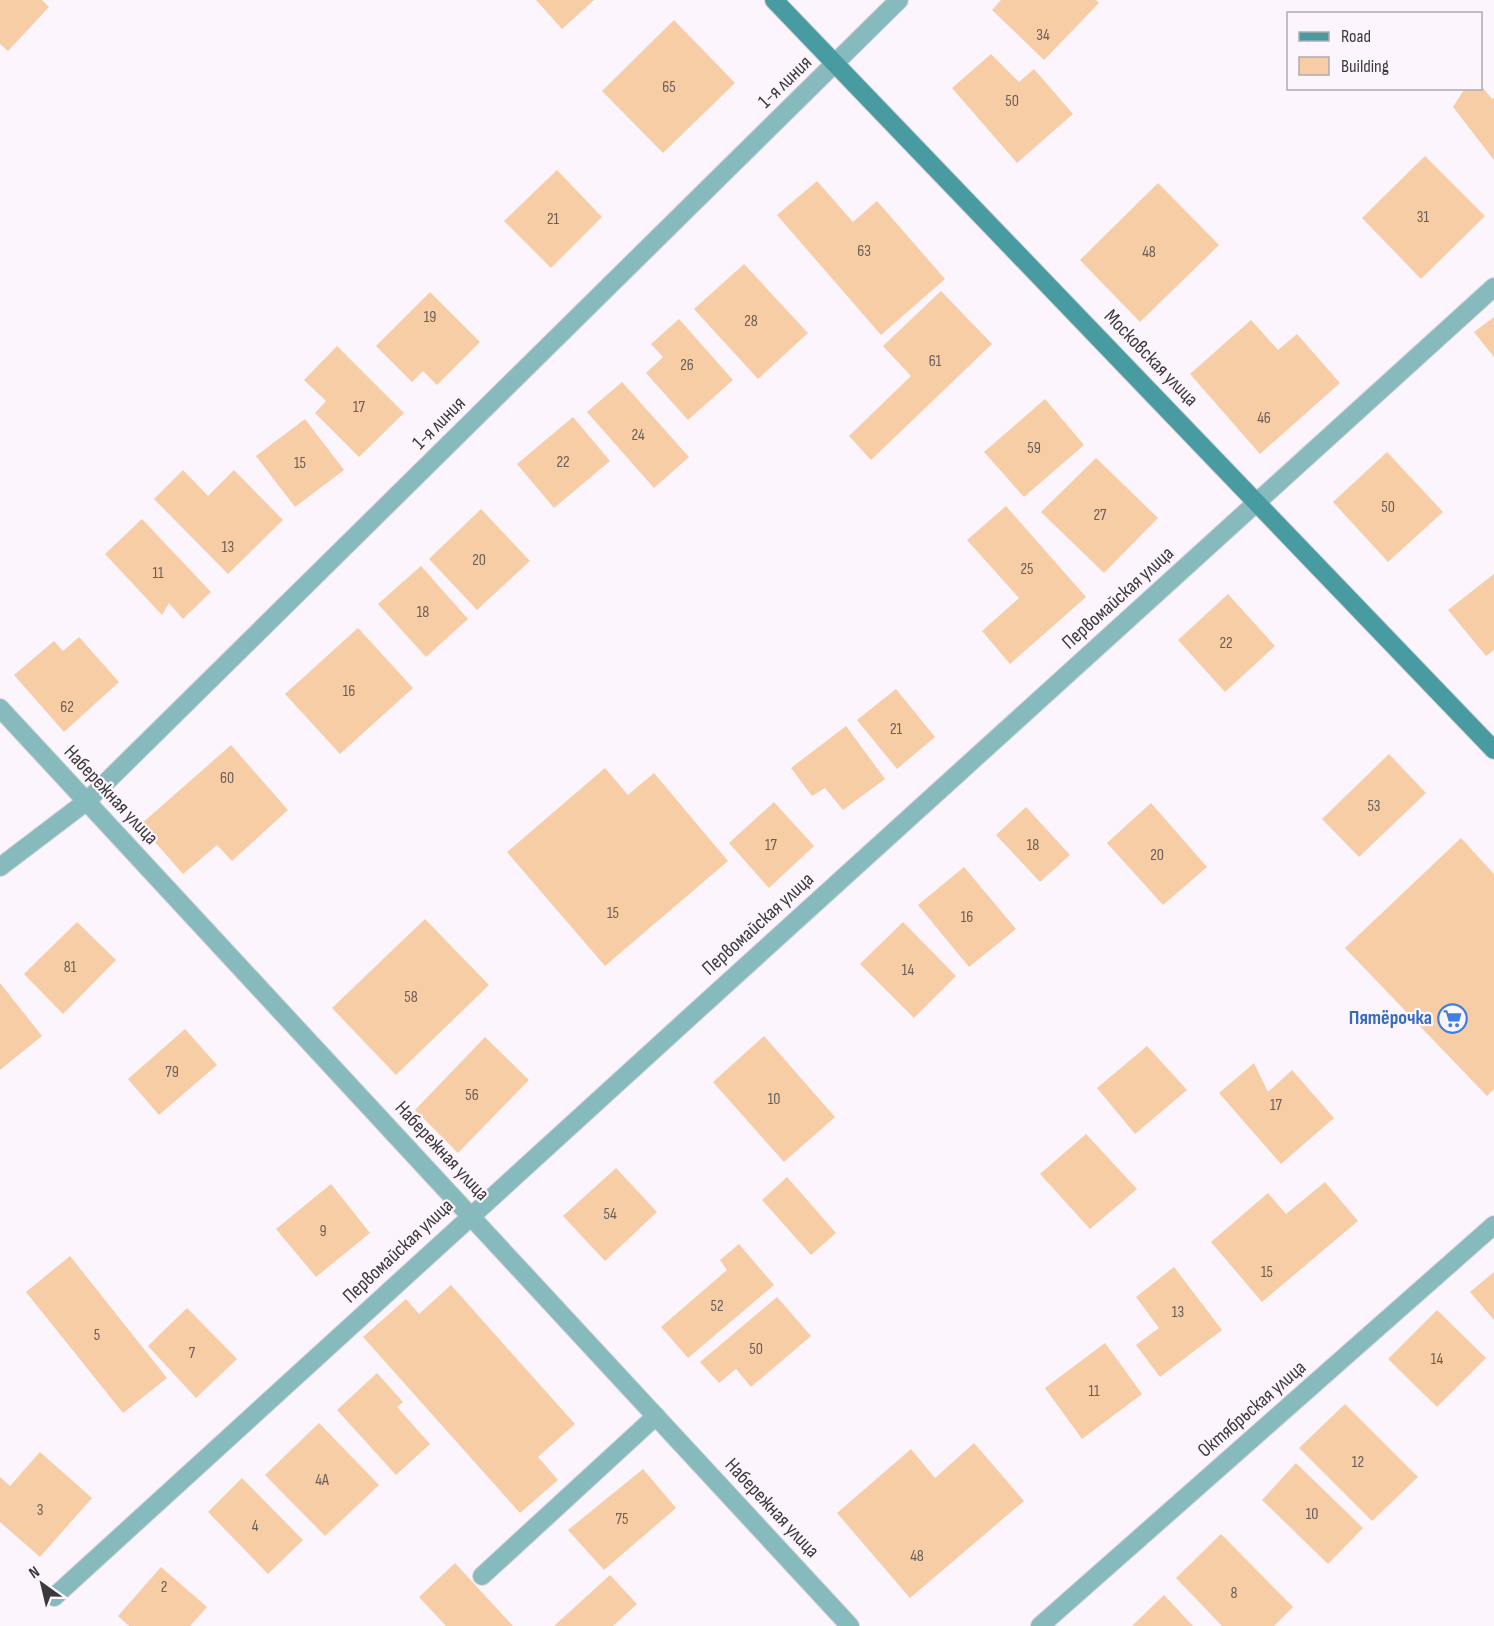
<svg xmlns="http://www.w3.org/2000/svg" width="1494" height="1626" font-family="'Sofia Sans Condensed',sans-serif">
<rect width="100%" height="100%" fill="#fcf5fd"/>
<g fill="#f7cda5">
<polygon points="0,0 42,0 49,7 8,51 0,44"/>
<polygon points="536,0 594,0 562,29"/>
<polygon points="1001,0 1096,0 1099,3 1044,60 992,10"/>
<polygon points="674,20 735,83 663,153 602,91"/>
<polygon points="991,54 1019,82 1034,69 1073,114 1017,163 952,88"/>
<polygon points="1480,84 1492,99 1494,98 1494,160 1453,107 1465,88 1480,88"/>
<polygon points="1425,156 1485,216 1421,279 1362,218"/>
<polygon points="557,170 602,217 551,268 504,221"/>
<polygon points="817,181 853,222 877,201 945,279 881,335 777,215"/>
<polygon points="1158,183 1219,245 1140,322 1080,260"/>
<polygon points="744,264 808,333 758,379 694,309"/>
<polygon points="941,291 992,344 871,460 849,436 911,376 883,346"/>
<polygon points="430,292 480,342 437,385 423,371 412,382 376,346"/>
<polygon points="1494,317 1494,357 1474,332"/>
<polygon points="679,319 733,380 688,420 646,373 663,357 651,344"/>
<polygon points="1251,320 1278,350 1297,334 1340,383 1260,454 1190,374"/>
<polygon points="337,346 404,413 359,457 315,413 326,401 304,380"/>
<polygon points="622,382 689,457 654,488 587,412"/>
<polygon points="1045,399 1084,445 1024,497 984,452"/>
<polygon points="573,417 610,461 554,508 517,464"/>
<polygon points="305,419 344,470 295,507 256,456"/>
<polygon points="1387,452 1443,512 1388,562 1333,502"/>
<polygon points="1096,458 1158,518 1104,573 1041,512"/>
<polygon points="183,470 208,496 234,470 283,520 228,574 154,499"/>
<polygon points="1006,506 1086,597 1010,664 982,631 1019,598 967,540"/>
<polygon points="481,509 530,561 477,610 429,559"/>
<polygon points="142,519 211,592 183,619 169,603 162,615 105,554"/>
<polygon points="421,566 468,619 426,657 378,604"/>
<polygon points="1494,574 1494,650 1486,656 1448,610"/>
<polygon points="1228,594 1275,646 1225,692 1178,640"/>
<polygon points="358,628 413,688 340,754 285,694"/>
<polygon points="79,637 119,682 64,732 14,675 54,641 63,651"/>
<polygon points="896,689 935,737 897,769 857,720"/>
<polygon points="846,726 885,779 843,810 825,788 812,796 791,768"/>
<polygon points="231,745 288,810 232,861 217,845 183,874 140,825"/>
<polygon points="1389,754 1426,793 1359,857 1322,819"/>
<polygon points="605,768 628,795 654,773 728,861 605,966 507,852"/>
<polygon points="774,802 814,846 769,888 729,843"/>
<polygon points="1151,803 1207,867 1163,905 1107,843"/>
<polygon points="1026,807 1070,855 1040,882 996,835"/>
<polygon points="1461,838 1494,874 1494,1089 1487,1096 1345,948"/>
<polygon points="964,867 1016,929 969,967 918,905"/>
<polygon points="425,919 489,985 396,1075 332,1008"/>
<polygon points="77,922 116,960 63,1014 24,974"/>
<polygon points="903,922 956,976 914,1018 860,964"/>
<polygon points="0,983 42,1036 0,1070"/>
<polygon points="185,1029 217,1065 159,1115 128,1079"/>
<polygon points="764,1036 835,1117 784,1162 713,1082"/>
<polygon points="485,1037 529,1080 458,1153 415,1110"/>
<polygon points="1147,1046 1187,1090 1135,1134 1097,1088"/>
<polygon points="1254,1063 1268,1092 1292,1070 1334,1118 1281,1164 1219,1093"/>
<polygon points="1086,1134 1137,1189 1090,1229 1040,1174"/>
<polygon points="616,1168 657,1212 605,1261 563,1216"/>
<polygon points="787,1177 836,1233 811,1255 762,1200"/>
<polygon points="1325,1182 1358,1221 1262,1302 1211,1242 1268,1193 1286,1214"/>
<polygon points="331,1184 370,1233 316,1277 276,1229"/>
<polygon points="739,1244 774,1285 688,1358 661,1327 727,1270 720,1260"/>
<polygon points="70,1256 167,1378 123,1413 26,1292"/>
<polygon points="1174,1267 1222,1330 1160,1377 1136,1345 1159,1328 1136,1297"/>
<polygon points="1494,1272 1494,1320 1470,1292"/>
<polygon points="451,1285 575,1424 538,1457 558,1480 520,1513 363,1337 406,1299 419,1314"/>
<polygon points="777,1297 811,1336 751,1387 736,1369 719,1383 700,1362"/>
<polygon points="187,1308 237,1359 196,1398 148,1346"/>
<polygon points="1437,1310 1486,1358 1437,1407 1388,1359"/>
<polygon points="1105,1343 1142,1394 1082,1439 1045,1388"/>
<polygon points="377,1373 403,1402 397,1407 430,1444 396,1475 337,1410"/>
<polygon points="1345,1404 1418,1477 1372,1521 1299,1448"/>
<polygon points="319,1423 379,1485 325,1536 265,1475"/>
<polygon points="974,1443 1024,1501 910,1598 837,1513 911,1449 935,1478"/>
<polygon points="40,1452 92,1498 40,1557 0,1522 0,1477 10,1486"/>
<polygon points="1296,1463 1363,1528 1328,1564 1262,1500"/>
<polygon points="643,1469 676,1508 604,1570 568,1530"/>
<polygon points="242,1478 303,1540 268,1574 208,1512"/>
<polygon points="1221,1534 1293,1607 1274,1626 1222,1626 1176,1578"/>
<polygon points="455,1563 513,1626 446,1626 419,1597"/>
<polygon points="161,1567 207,1607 190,1626 129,1626 118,1616"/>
<polygon points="610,1575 637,1604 613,1626 554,1626"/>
<polygon points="1164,1595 1193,1626 1132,1626"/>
</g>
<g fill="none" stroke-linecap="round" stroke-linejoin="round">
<defs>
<polyline id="lane" points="482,1576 656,1416"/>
<g id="street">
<polyline points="0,708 850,1626"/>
<polyline points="0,867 87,801 899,0"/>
<path d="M54 1597C532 1158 1014 724 1494 287"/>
<polyline points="1040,1626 1494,1225"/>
</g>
<polyline id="secondary" points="774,0 1494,750"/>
</defs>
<use href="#lane" stroke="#d9d3da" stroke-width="20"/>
<use href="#street" stroke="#d9d3da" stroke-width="20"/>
<use href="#secondary" stroke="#d9d3da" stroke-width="20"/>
<use href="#lane" stroke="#87babd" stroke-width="18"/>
<use href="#street" stroke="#87babd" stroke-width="18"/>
<use href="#secondary" stroke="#489ca1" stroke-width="18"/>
</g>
<defs>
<symbol id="supermarket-ring" viewBox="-11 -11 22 22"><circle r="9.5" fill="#fcf5fd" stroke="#3f7fe0" stroke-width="1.5"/><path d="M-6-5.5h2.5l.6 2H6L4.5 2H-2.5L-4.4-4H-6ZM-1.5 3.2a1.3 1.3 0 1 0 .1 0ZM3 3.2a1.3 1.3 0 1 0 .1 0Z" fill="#3f7fe0"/></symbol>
</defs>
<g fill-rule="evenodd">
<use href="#supermarket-ring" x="1436" y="1002" width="33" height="33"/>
</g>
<g text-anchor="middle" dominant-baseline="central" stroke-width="4.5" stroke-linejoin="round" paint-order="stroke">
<g font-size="16" fill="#6b5e56">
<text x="1043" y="35">34</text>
<text x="669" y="87">65</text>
<text x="1012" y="101">50</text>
<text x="1423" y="217">31</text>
<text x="553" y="219">21</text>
<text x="864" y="251">63</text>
<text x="1149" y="252">48</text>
<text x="430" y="317">19</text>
<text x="751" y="321">28</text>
<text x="935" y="361">61</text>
<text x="687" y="365">26</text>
<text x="359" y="407">17</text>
<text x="1264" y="418">46</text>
<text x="638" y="435">24</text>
<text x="1034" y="448">59</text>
<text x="563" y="462">22</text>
<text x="300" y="463">15</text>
<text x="1388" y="507">50</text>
<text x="1100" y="515">27</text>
<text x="228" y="547">13</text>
<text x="479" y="560">20</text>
<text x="1027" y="569">25</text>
<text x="158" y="573">11</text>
<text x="423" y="612">18</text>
<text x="1226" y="643">22</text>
<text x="349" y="691">16</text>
<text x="67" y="707">62</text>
<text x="896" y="729">21</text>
<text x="227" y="778">60</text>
<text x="1374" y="806">53</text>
<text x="771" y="845">17</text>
<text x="1033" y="845">18</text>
<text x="1157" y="855">20</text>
<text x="613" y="913">15</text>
<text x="967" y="917">16</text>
<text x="70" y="967">81</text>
<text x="908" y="970">14</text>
<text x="411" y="997">58</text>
<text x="172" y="1072">79</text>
<text x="472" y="1095">56</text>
<text x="774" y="1099">10</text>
<text x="1276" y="1105">17</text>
<text x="610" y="1214">54</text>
<text x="323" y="1231">9</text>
<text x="1267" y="1272">15</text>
<text x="717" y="1306">52</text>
<text x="1178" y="1312">13</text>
<text x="97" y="1335">5</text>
<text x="756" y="1349">50</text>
<text x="192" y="1353">7</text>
<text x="1437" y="1359">14</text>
<text x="1094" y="1391">11</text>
<text x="1358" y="1462">12</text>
<text x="322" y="1480">4А</text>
<text x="40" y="1510">3</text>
<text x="1312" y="1514">10</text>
<text x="622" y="1519">75</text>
<text x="255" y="1526">4</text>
<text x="917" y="1556">48</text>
<text x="164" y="1587">2</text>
<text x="1234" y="1593">8</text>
</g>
<g font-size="20" fill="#3c393c" stroke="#fcf5fd">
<text transform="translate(785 82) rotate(-44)">1-я линия</text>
<text transform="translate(1151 358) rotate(46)">Московская улица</text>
<text transform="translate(439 423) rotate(-45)">1-я линия</text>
<text transform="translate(1118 598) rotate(-42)">Первомайская улица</text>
<text transform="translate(111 795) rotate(47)">Набережная улица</text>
<text transform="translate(758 924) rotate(-42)">Первомайская улица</text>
<text transform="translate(442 1151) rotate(47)">Набережная улица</text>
<text transform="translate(398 1251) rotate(-43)">Первомайская улица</text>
<text transform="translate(1252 1409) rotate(-41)">Октябрьская улица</text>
<text transform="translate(772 1508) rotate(47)">Набережная улица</text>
</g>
<g font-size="20" font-weight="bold" fill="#366cbe" stroke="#fcf5fd" text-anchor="end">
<text x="1432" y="1018">Пятёрочка</text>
</g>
</g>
<rect x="1287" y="12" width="195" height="78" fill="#fcf5fd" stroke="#afaab0" stroke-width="1.5"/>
<rect x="1299" y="32" width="30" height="9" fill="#489ca1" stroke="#afaab0" stroke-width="1.5"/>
<text x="1341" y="42" font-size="18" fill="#3c393c">Road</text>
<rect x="1299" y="57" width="30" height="18" fill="#f7cda5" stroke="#afaab0" stroke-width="1.5"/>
<text x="1341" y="72" font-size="18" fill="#3c393c">Building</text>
<g transform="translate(42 1584) rotate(326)" stroke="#fcf5fd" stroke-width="4.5" paint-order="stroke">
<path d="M0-4.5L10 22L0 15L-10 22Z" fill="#3c393c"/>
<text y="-9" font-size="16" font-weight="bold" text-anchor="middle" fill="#3c393c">N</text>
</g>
</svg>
